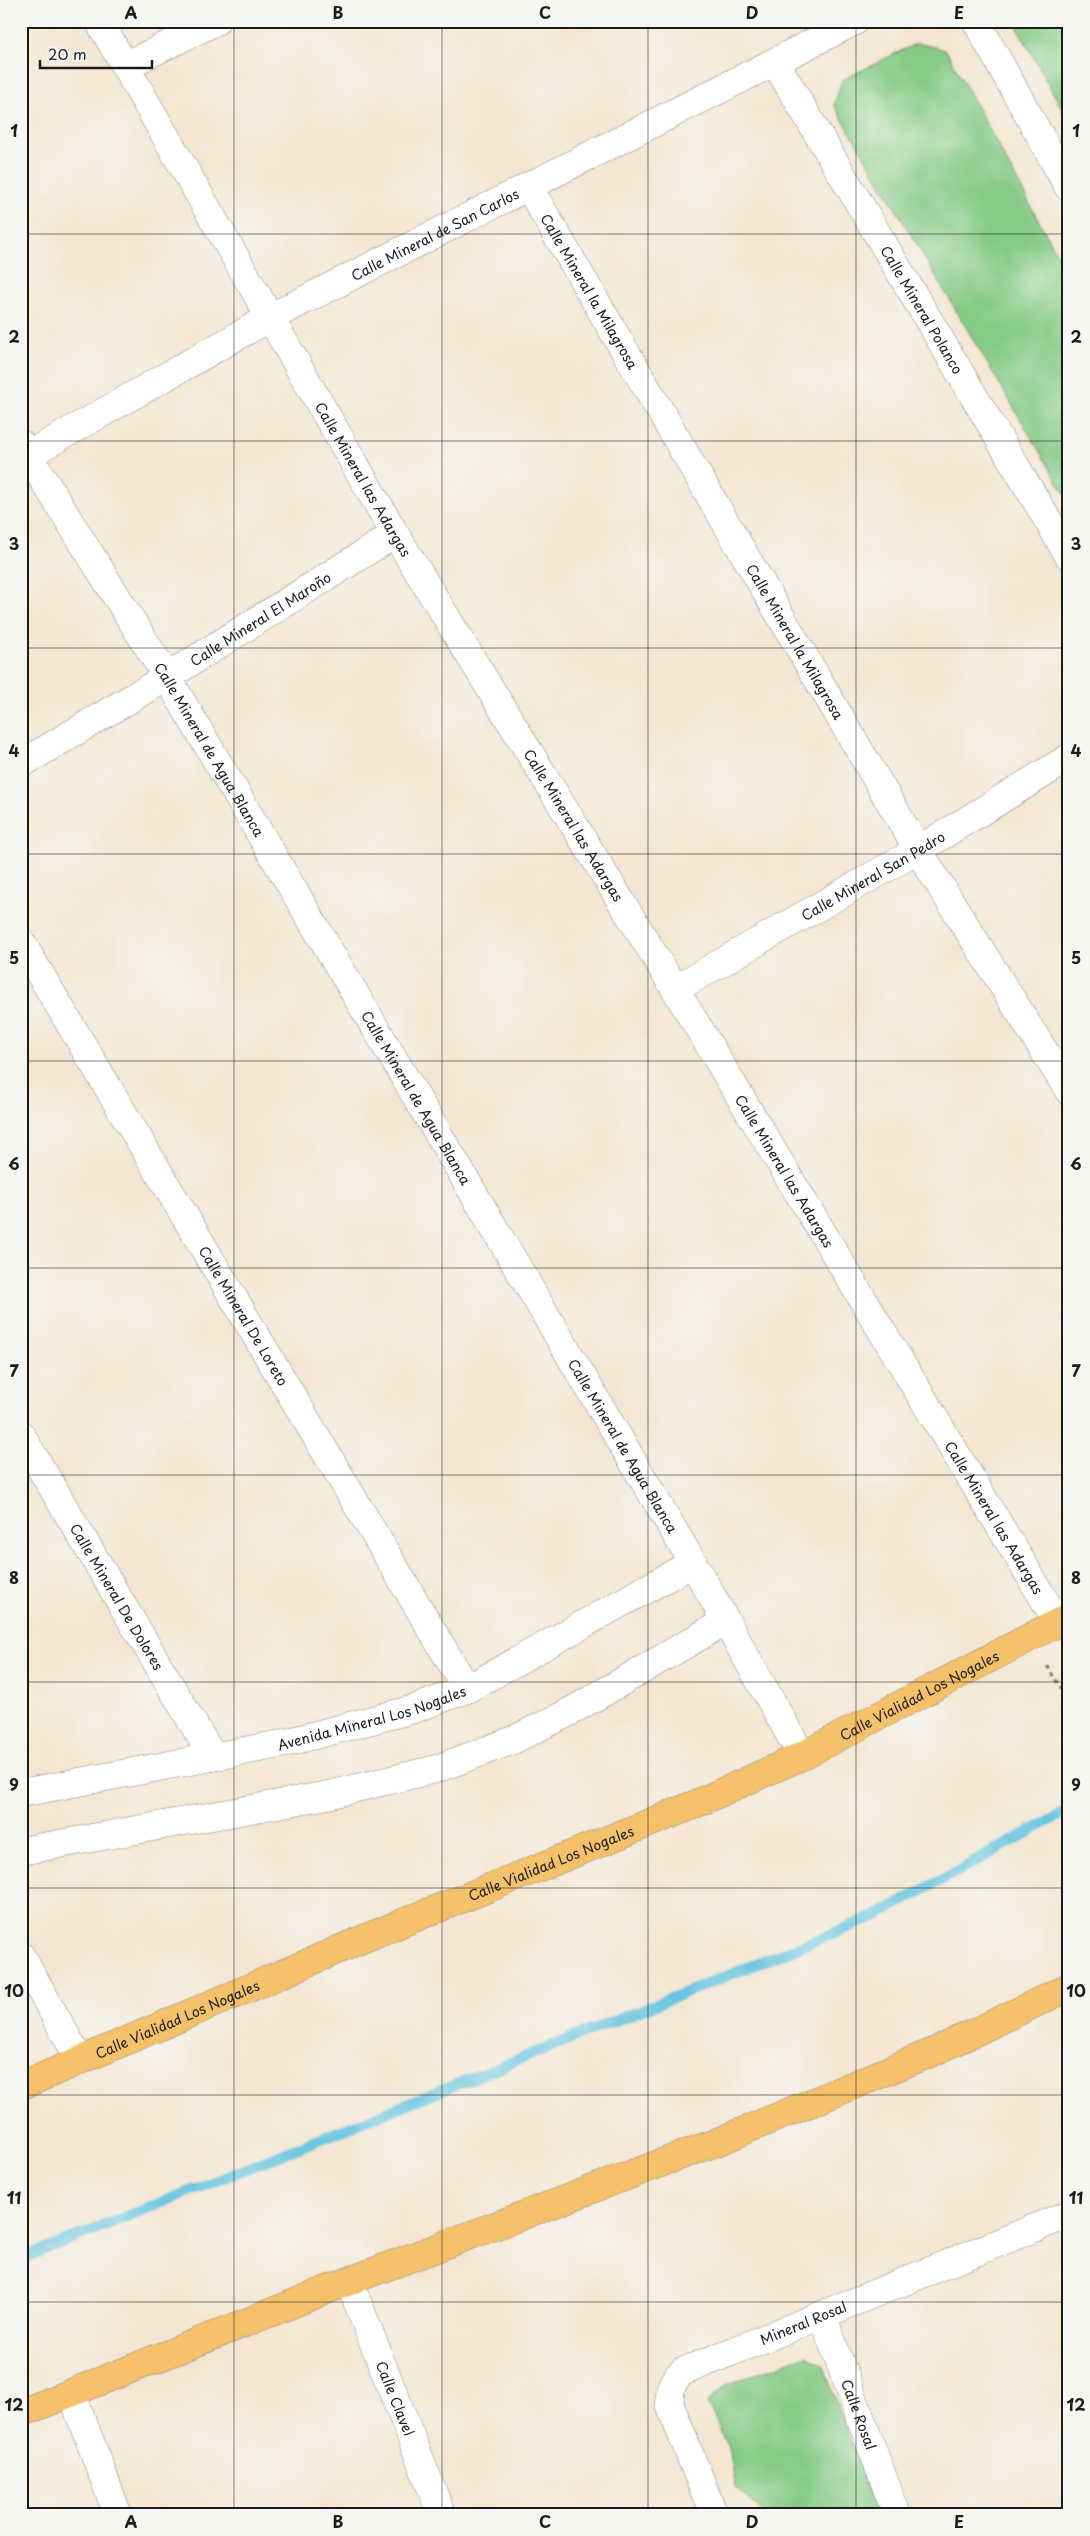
<svg xmlns="http://www.w3.org/2000/svg" width="1090" height="2536" font-family="'Playpen Sans',sans-serif">
<rect width="100%" height="100%" fill="#f6f6f2"/>
<filter id="ink" filterUnits="userSpaceOnUse"><feTurbulence type="fractalNoise" baseFrequency=".02" numOctaves="2"/><feDisplacementMap in="SourceGraphic" scale="10" xChannelSelector="R" yChannelSelector="G"/><feConvolveMatrix kernelMatrix="1 2 1 2 8 2 1 2 1" color-interpolation-filters="sRGB"/></filter>
<filter id="wash" filterUnits="userSpaceOnUse"><feTurbulence type="fractalNoise" baseFrequency=".0096" numOctaves="4" result="noise"/><feDisplacementMap in="SourceGraphic" scale="20" xChannelSelector="R" yChannelSelector="G"/><feGaussianBlur stdDeviation="1.12" result="paint"/><feColorMatrix in="noise" values="0 0 0 0 0 0 0 0 0 0 0 0 0 0 0 0 0 1.4 0 .05"/><feComposite in="paint" operator="in"/></filter>
<g filter="url(#wash)">
<rect width="100%" height="100%" fill="#f4e6d2"/>
<g fill="#86cb86" stroke="#517451">
<polygon points="1016,21 1069,21 1069,122 1016,25"/>
<polygon points="917,43 946,50 1069,276 1069,501 834,105 842,80"/>
<polygon points="806,2355 823,2365 878,2515 767,2515 736,2488 729,2448 707,2402 726,2385"/>
</g>
<g fill="none" stroke-linecap="round" stroke-linejoin="round">
<polyline stroke="#61c3df" stroke-width="11" points="21,2259 876,1916 1069,1810"/>
</g>
</g>
<g filter="url(#ink)">
<g fill="none" stroke-linecap="round" stroke-linejoin="round">
<defs>
<g id="minor">
<path id="s1" d="M99 21 395 534 675 989 1059 1624"/>
<polyline points="976,21 1069,188"/>
<path id="s2" d="M775 62 1069 556"/>
<polyline points="125,66 216,21"/>
<path id="s3" d="M528 186 918 850 1069 1091"/>
<path id="s4" d="M21 444 167 677 693 1563 802 1756"/>
<path id="s5" d="M21 459 269 318 855 21"/>
<path id="s6" d="M21 764 167 677 395 534"/>
<path id="s7" d="M21 942 467 1689"/>
<path id="s8" d="M675 989 918 850 1069 758"/>
<path id="s9" d="M21 1435 213 1757"/>
<path id="s10" d="M21 1793 281 1744 414 1709 467 1689 693 1563"/>
<polyline points="21,1851 328,1795 436,1769 511,1741 568,1713 726,1621"/>
<polyline points="21,1956 80,2060"/>
<path id="s11" d="M349 2281 442 2515"/>
<path id="s12" d="M822 2315 897 2515"/>
<polyline points="72,2394 118,2515"/>
<path id="s13" d="M714 2515 670 2405C669 2390 671 2382 682 2372L1069 2214"/>
</g>
<g id="highway">
<path id="s14" d="M21 2086 370 1936 691 1806 802 1756 1069 1617"/>
<polyline points="21,2413 349,2281 717,2142 940,2049 1069,1987"/>
</g>
</defs>
<use href="#minor" stroke="#888177" stroke-width="29"/>
<use href="#highway" stroke="#888177" stroke-width="29"/>
<polyline stroke="#888177" stroke-width="3" stroke-dasharray="4 4" stroke-linecap="butt" points="1047,1666 1069,1701"/>
<use href="#minor" stroke="#fff" stroke-width="28"/>
<use href="#highway" stroke="#f5c16b" stroke-width="28"/>
</g>
</g>
<path fill="none" stroke="#1c1c1c" stroke-width="1" stroke-opacity="0.55" d="M234 21V2515M442 21V2515M648 21V2515M856 21V2515M21 234H1069M21 441H1069M21 648H1069M21 854H1069M21 1061H1069M21 1268H1069M21 1475H1069M21 1682H1069M21 1888H1069M21 2095H1069M21 2302H1069"/>
<g text-anchor="middle" dominant-baseline="central" stroke-width="4.5" stroke-linejoin="round" paint-order="stroke">
<g font-size="14" fill="#1c1c1c" stroke="#f6f6f2">
<text stroke="none"><textPath href="#s5" startOffset="471">Calle Mineral de San Carlos</textPath></text>
<text stroke="none"><textPath href="#s3" startOffset="122">Calle Mineral la Milagrosa</textPath></text>
<text stroke="none"><textPath href="#s2" startOffset="288">Calle Mineral Polanco</textPath></text>
<text stroke="none"><textPath href="#s1" startOffset="529">Calle Mineral las Adargas</textPath></text>
<text stroke="none"><textPath href="#s6" startOffset="280">Calle Mineral El Maroño</textPath></text>
<text stroke="none"><textPath href="#s3" startOffset="528">Calle Mineral la Milagrosa</textPath></text>
<text stroke="none"><textPath href="#s4" startOffset="359">Calle Mineral de Agua Blanca</textPath></text>
<text stroke="none"><textPath href="#s1" startOffset="934">Calle Mineral las Adargas</textPath></text>
<text stroke="none"><textPath href="#s8" startOffset="228">Calle Mineral San Pedro</textPath></text>
<text stroke="none"><textPath href="#s4" startOffset="764">Calle Mineral de Agua Blanca</textPath></text>
<text stroke="none"><textPath href="#s1" startOffset="1339">Calle Mineral las Adargas</textPath></text>
<text stroke="none"><textPath href="#s7" startOffset="435">Calle Mineral De Loreto</textPath></text>
<text stroke="none"><textPath href="#s4" startOffset="1169">Calle Mineral de Agua Blanca</textPath></text>
<text stroke="none"><textPath href="#s1" startOffset="1744">Calle Mineral las Adargas</textPath></text>
<text stroke="none"><textPath href="#s9" startOffset="188">Calle Mineral De Dolores</textPath></text>
<text stroke="none"><textPath href="#s14" startOffset="980">Calle Vialidad Los Nogales</textPath></text>
<text stroke="none"><textPath href="#s10" startOffset="359">Avenida Mineral Los Nogales</textPath></text>
<text stroke="none"><textPath href="#s14" startOffset="575">Calle Vialidad Los Nogales</textPath></text>
<text stroke="none"><textPath href="#s14" startOffset="170">Calle Vialidad Los Nogales</textPath></text>
<text stroke="none"><textPath href="#s13" startOffset="286">Mineral Rosal</textPath></text>
<text stroke="none"><textPath href="#s11" startOffset="126">Calle Clavel</textPath></text>
<text stroke="none"><textPath href="#s12" startOffset="106">Calle Rosal</textPath></text>
</g>
</g>
<rect width="1090" height="2536" fill="none" stroke="#f6f6f2" stroke-width="55"/>
<path d="M40 60v8h112v-8" fill="none" stroke="#1c1c1c" stroke-width="2.5"/>
<text x="48" y="60" font-size="15" fill="#1c1c1c" stroke="#f6f6f2" stroke-width="4" paint-order="stroke">20 m</text>
<rect x="28" y="28" width="1034" height="2480" fill="none" stroke="#1c1c1c" stroke-width="2"/>
<g font-size="16" text-anchor="middle" font-weight="bold" fill="#1c1c1c">
<text x="131" y="19">A</text>
<text x="338" y="19">B</text>
<text x="545" y="19">C</text>
<text x="752" y="19">D</text>
<text x="959" y="19">E</text>
<text x="14" y="137">1</text>
<text x="1076" y="137">1</text>
<text x="14" y="343">2</text>
<text x="1076" y="343">2</text>
<text x="14" y="550">3</text>
<text x="1076" y="550">3</text>
<text x="14" y="757">4</text>
<text x="1076" y="757">4</text>
<text x="14" y="964">5</text>
<text x="1076" y="964">5</text>
<text x="14" y="1170">6</text>
<text x="1076" y="1170">6</text>
<text x="14" y="1377">7</text>
<text x="1076" y="1377">7</text>
<text x="14" y="1584">8</text>
<text x="1076" y="1584">8</text>
<text x="14" y="1791">9</text>
<text x="1076" y="1791">9</text>
<text x="14" y="1997">10</text>
<text x="1076" y="1997">10</text>
<text x="14" y="2204">11</text>
<text x="1076" y="2204">11</text>
<text x="14" y="2411">12</text>
<text x="1076" y="2411">12</text>
<text x="131" y="2528">A</text>
<text x="338" y="2528">B</text>
<text x="545" y="2528">C</text>
<text x="752" y="2528">D</text>
<text x="959" y="2528">E</text>
</g>
</svg>
